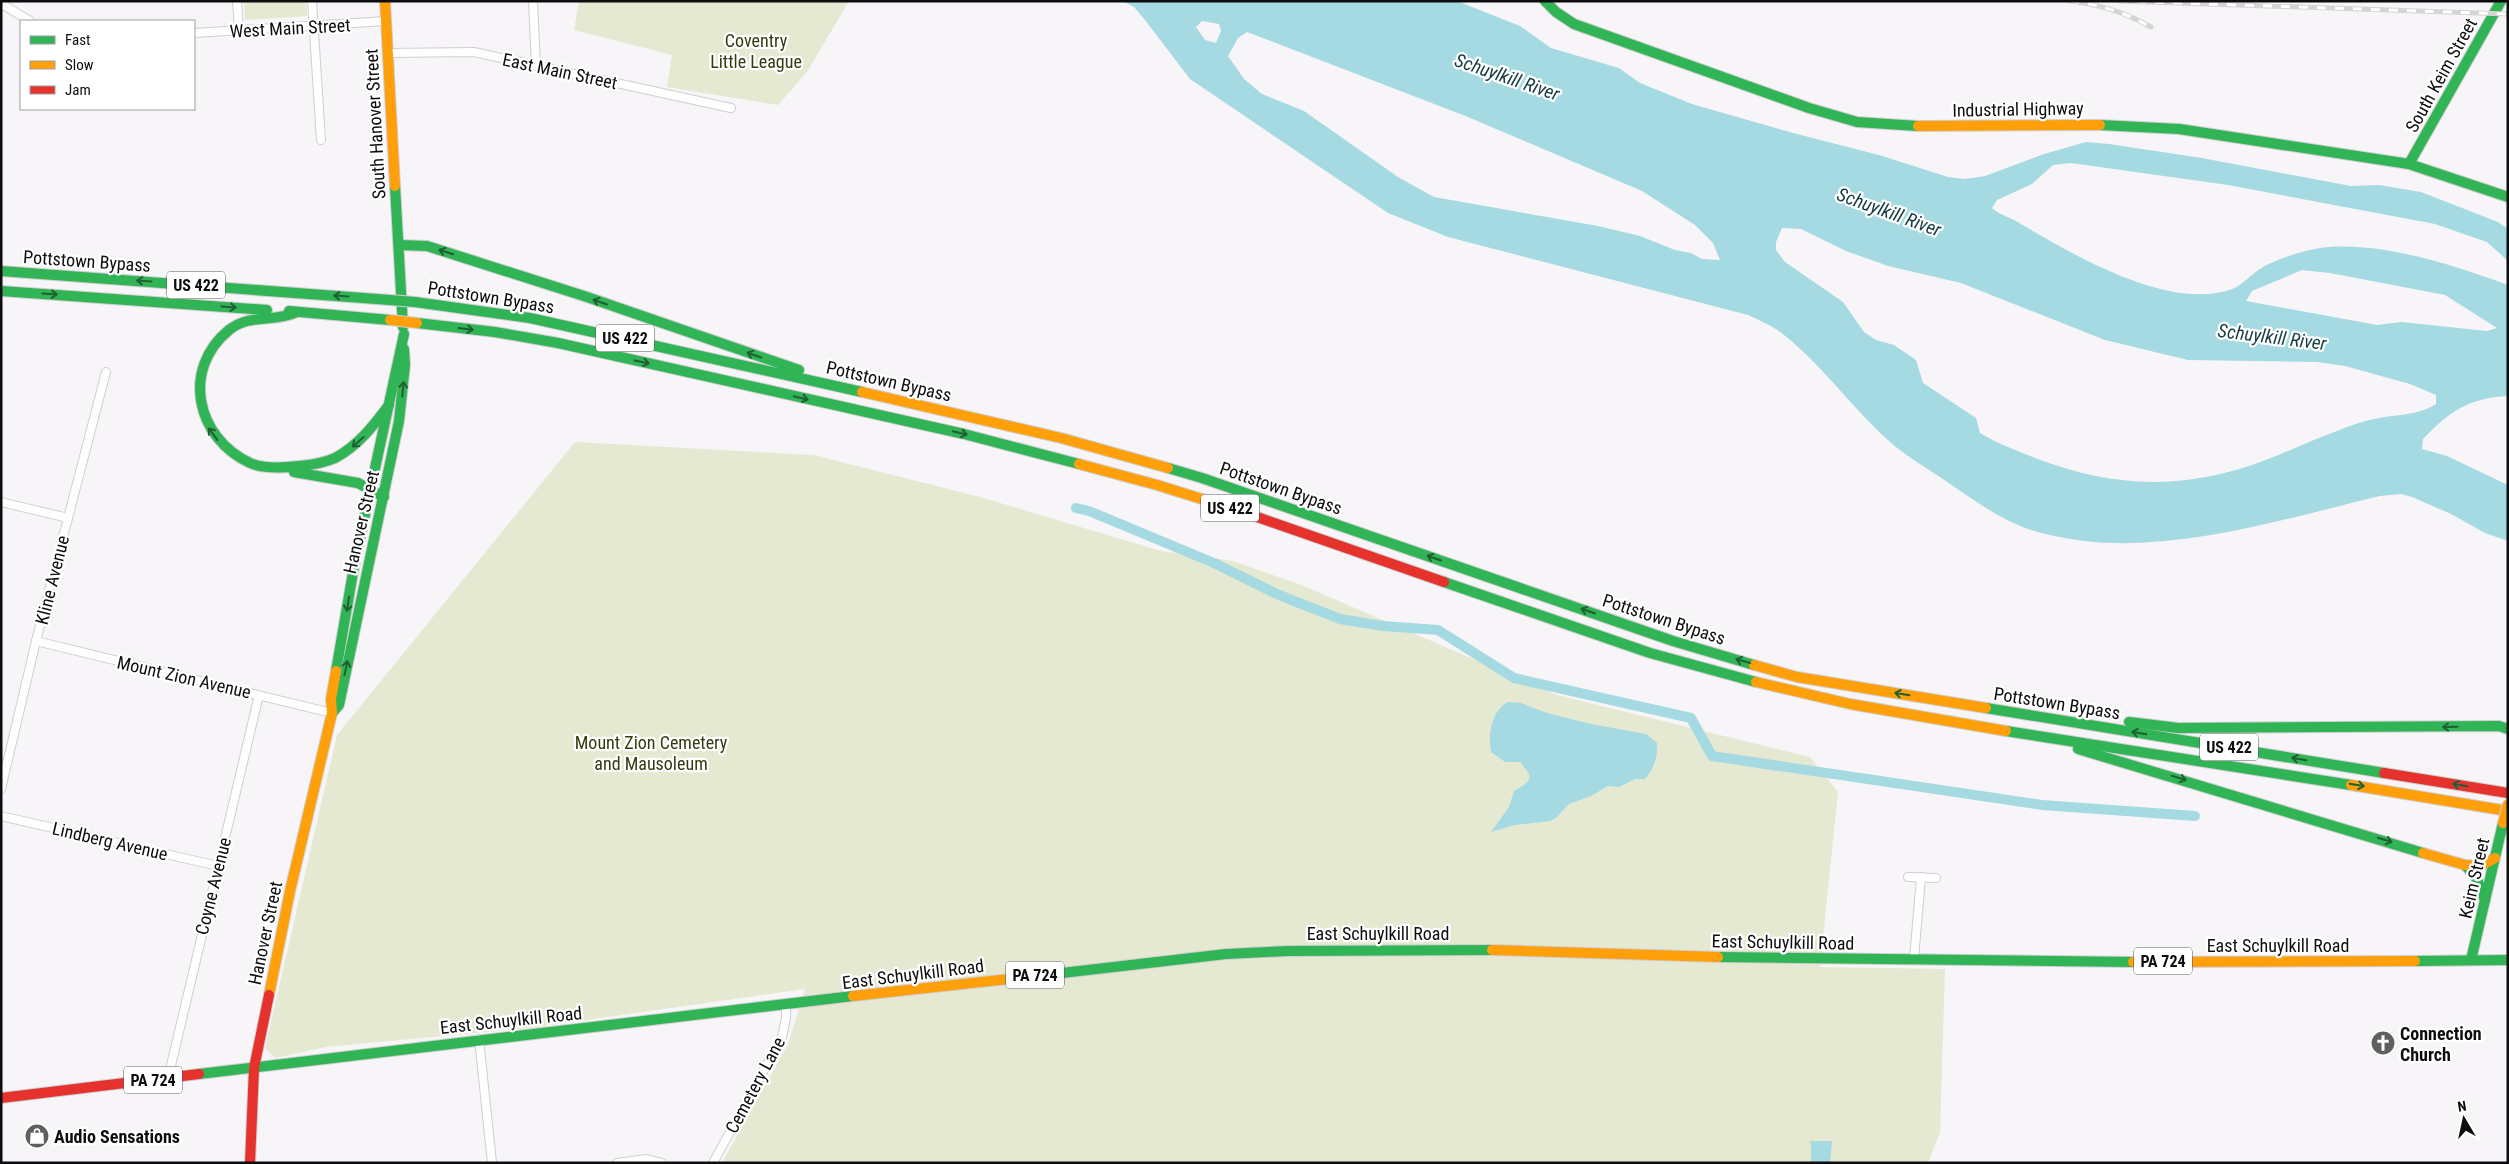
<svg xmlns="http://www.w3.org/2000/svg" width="2509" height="1164" font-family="'Roboto Condensed',sans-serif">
<rect width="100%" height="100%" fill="#f7f5f8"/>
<g fill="#e6e9d1">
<polygon points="244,1 306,1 307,16 245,20"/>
<polygon points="579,1 849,1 807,72 778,105 667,87 672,55 574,30"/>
<polygon points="575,442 813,455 980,497 1161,551 1233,561 1304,586 1557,695 1810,757 1838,792 1820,967 1945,969 1940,1133 1928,1163 722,1163 788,1044 805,989 530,1028 326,1047 275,1058 265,1048 337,735"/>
</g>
<g fill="#a5dae3" fill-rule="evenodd">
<path d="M1123 1H1457L1520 26 1551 48 1619 68 1640 83 1692 104 1793 133 1879 155 1948 177 1965 179 1985 176 2044 154 2086 142 2109 144 2202 158 2351 186 2379 185 2421 192 2498 222 2508 229V261L2487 242 2435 224 2228 185 2071 163 2053 165 2032 184 1997 200 1992 208C2001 216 2011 217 2021 224 2073 255 2171 312 2232 289 2243 285 2252 273 2263 267 2279 258 2302 251 2320 248 2377 240 2454 265 2508 285V396C2469 398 2450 411 2423 439L2422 449 2447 456 2508 485V541L2485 533 2451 514 2412 497 2401 494 2380 496C2270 522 2143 565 2031 530 1998 519 1968 496 1940 477 1925 467 1910 458 1896 447 1855 413 1826 368 1784 335 1774 326 1760 321 1748 315L1448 237 1388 213 1190 79 1145 20 1134 7ZM1202 21 1219 24 1221 31 1216 43 1205 40 1196 27ZM1247 32 1468 117 1642 191 1695 225 1713 243 1720 260 1702 259 1691 253 1675 250 1640 236 1598 226 1434 197 1398 177 1304 111 1262 94 1244 79 1228 56 1238 38ZM1782 228 1801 229 1846 251 1888 266 1961 283 2105 340 2188 360 2317 362 2345 366 2410 384 2436 395V404C2417 416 2396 414 2374 419 2364 421 2352 425 2342 429 2306 442 2272 460 2236 470 2164 490 2104 484 2035 458 2016 450 1998 444 1980 433L1976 418 1923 383 1916 360 1894 345 1876 340 1864 332 1843 302 1785 262 1776 250V242ZM2302 270 2330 273 2445 295 2497 328 2487 331 2401 322 2377 325 2246 301 2252 291Z"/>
<path d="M1508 702 1521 703 1547 713 1591 724 1646 734 1657 743C1658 757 1654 768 1645 779H1635L1619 787 1608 786 1591 796 1569 804 1556 818 1550 821 1514 825 1491 832 1509 807 1514 791C1532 780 1535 779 1520 762H1505L1491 752C1488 735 1491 711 1508 702Z"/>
<polygon points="1809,1141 1832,1141 1830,1163 1811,1163 1811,1144"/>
</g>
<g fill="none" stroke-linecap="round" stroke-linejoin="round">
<polyline stroke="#a5dae3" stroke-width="10" points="1076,508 1089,511 1214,563 1279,595 1340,619 1383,626 1438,630 1514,678 1691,718 1712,756 2042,805 2195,816"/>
<defs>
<g id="street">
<polyline points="237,1 239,31"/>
<polyline points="312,1 321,140"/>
<polyline points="533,1 536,66"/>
<polyline points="2,4 30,21"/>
<polyline points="194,33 386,21"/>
<polyline points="388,53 474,52 731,108"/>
<polyline points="1,502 68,518"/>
<polyline points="36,641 332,713"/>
<polyline points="1,789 36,641 106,372"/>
<polyline points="1,816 218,866"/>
<polyline points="1908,877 1936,878"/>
<polyline points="1914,959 1921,877"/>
<polyline points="479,1039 492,1163"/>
<polyline points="168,1078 259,695"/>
<polyline points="617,1163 647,1159 662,1163"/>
<polyline points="713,1163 782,1037 786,1018 786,1004"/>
</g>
<g id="fast">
<polyline points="1545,1 1556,12 1574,24 1809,108 1857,122 1918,126"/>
<polyline points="2100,125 2179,129 2409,164 2508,197"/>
<polyline points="2409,164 2501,1"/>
<polyline points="395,186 403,327"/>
<polyline points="399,245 427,246 587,297 799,370"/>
<polyline points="1,271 390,300"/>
<polyline points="1,291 267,310"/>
<polyline points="415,302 530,318 862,392"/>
<polyline points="289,311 390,320"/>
<path d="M297 312C274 323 250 313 229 330 181 369 196 438 250 463 264 469 283 468 299 466 311 465 324 463 335 458 358 446 374 425 389 405"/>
<polyline points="417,323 495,332 558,343 964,434 1079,464"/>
<polyline points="1168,468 1202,478 1673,641 1754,665"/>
<polyline points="294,472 358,483 384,497"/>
<polyline points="1444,582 1650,653 1756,682"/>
<polyline points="336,671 355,561 404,334"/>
<polyline points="1986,708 2384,773"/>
<polyline points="332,713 339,705 399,421 405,365 404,349"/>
<polyline points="2129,722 2178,728 2499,726 2508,729"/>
<polyline points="2006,731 2351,785"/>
<polyline points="2078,749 2423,853"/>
<polyline points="2465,865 2477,879 2485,900"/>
<polyline points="1718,957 2133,962"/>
<polyline points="2471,960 2503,823"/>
<polyline points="2415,961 2508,960"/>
<polyline points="1036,976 1226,954 1288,951 1492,950"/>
<polyline points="199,1074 853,996"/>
</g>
<g id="slow">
<polyline points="385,1 395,186"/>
<polyline points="1918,126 2100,125"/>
<polyline points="862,392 1061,438 1168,468"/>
<polyline points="1079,464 1157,485 1237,510"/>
<polyline points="1754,665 1797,677 1986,708"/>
<polyline points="1756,682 1850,704 2006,731"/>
<polyline points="2351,785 2508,811"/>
<polyline points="2423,853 2465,865 2481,866 2495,858"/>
<polyline points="1492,950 1718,957"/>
<polyline points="2133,962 2415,961"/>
<polyline points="269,995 290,891 332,713 331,699 336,671"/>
<polyline points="853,996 1036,976"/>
</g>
<g id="jam">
<polyline points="1237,510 1444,582"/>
<polyline points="2384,773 2508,793"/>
<polyline points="1,1098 199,1074"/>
<polyline points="250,1163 254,1068 269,995"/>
</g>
</defs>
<use href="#street" stroke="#d0ced0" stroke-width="10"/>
<use href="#fast" stroke="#d0ced0" stroke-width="12"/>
<use href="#slow" stroke="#d0ced0" stroke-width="12"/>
<use href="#jam" stroke="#d0ced0" stroke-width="12"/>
<use href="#street" stroke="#fefefe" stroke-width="8"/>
<use href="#fast" stroke="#30b455" stroke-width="10"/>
<use href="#slow" stroke="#ff9f0a" stroke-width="10"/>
<use href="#jam" stroke="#e5322d" stroke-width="10"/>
<defs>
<g id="rail">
<path d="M2070 1C2101 5 2124 12 2151 27"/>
<polyline points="2119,1 2508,14"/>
</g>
</defs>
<use href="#rail" stroke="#d4d4d4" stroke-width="5"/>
<use href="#rail" stroke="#fff" stroke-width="3" stroke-dasharray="9" stroke-linecap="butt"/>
<defs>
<polyline id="fast-bridge" points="390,300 415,302"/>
<g id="slow-bridge">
<polyline points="390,320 417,323"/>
<polyline points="2503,823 2508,804"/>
</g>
</defs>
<use href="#fast-bridge" stroke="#d0ced0" stroke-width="12" stroke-linecap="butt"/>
<use href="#slow-bridge" stroke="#d0ced0" stroke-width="12" stroke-linecap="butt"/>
<use href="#fast-bridge" stroke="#30b455" stroke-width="10"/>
<use href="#slow-bridge" stroke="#ff9f0a" stroke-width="10"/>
</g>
<defs><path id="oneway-shaft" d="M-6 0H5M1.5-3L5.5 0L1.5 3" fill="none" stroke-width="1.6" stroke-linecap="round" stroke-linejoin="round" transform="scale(1.25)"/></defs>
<g stroke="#1e6032">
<use href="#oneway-shaft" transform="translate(446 252) rotate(-162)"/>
<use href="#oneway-shaft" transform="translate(144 281) rotate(-176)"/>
<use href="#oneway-shaft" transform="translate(50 294) rotate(4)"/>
<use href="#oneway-shaft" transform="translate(341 296) rotate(-176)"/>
<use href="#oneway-shaft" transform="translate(600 302) rotate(-161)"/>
<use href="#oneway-shaft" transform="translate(229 307) rotate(4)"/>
<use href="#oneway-shaft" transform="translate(466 329) rotate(7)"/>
<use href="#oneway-shaft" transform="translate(754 355) rotate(-161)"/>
<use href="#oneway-shaft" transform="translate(642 362) rotate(12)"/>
<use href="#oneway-shaft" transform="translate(403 389) rotate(-84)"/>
<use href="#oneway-shaft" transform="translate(801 398) rotate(13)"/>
<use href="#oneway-shaft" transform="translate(960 433) rotate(13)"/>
<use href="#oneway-shaft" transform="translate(213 434) rotate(-126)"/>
<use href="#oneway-shaft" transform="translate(358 442) rotate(138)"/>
<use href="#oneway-shaft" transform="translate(1434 558) rotate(-161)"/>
<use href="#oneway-shaft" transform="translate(348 604) rotate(99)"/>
<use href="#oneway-shaft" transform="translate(1588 611) rotate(-161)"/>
<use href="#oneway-shaft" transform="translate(1743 661) rotate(-164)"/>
<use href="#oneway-shaft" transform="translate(346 668) rotate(-78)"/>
<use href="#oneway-shaft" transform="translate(1902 694) rotate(-171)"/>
<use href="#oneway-shaft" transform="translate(2450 727) rotate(179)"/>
<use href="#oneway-shaft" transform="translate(2139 733) rotate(-171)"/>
<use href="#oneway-shaft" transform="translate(2299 759) rotate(-171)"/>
<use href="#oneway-shaft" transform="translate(2179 778) rotate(17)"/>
<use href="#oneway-shaft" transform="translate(2357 785) rotate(10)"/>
<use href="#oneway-shaft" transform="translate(2460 785) rotate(-171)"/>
<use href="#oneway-shaft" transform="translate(2385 840) rotate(17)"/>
</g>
<defs>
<symbol id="church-disc" viewBox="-11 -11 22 22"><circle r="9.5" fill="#5f5e60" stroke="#fff"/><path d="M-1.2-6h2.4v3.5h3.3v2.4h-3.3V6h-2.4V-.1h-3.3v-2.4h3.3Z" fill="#fff"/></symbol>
<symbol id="shop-disc" viewBox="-11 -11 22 22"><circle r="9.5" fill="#5f5e60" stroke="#fff"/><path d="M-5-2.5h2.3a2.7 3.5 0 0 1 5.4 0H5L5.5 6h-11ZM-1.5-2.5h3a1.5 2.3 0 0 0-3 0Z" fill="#fff"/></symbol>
</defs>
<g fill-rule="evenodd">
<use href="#church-disc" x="2369" y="1029" width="28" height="28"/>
<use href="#shop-disc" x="23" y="1122" width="28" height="28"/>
</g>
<g text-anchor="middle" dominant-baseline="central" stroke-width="4.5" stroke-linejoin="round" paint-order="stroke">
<g fill="#fff" stroke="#565556" stroke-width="1">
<rect x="167" y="271.5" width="58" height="27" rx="4"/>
<rect x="596" y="324.5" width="58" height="27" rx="4"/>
<rect x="1201" y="494.5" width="58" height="27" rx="4"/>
<rect x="2200" y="733.5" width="58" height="27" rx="4"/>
<rect x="2134" y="947.5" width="58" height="27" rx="4"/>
<rect x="1006" y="961.5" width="58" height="27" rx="4"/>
<rect x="124" y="1066.5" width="58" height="27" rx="4"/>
</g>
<g font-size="16" font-weight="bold" fill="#0d0c0e">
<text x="196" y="285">US 422</text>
<text x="625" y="338">US 422</text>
<text x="1230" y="508">US 422</text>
<text x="2229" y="747">US 422</text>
<text x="2163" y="961">PA 724</text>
<text x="1035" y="975">PA 724</text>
<text x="153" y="1080">PA 724</text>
</g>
<g font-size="18" fill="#0d0c0e" stroke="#fff">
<text transform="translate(290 28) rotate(-3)">West Main Street</text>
<text transform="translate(560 71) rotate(12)">East Main Street</text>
<text transform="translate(2441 75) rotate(-61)">South Keim Street</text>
<text transform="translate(2018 109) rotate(-1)">Industrial Highway</text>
<text transform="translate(375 124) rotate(-93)">South Hanover Street</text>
<text transform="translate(87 261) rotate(4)">Pottstown Bypass</text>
<text transform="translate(491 297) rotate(9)">Pottstown Bypass</text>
<text transform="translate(889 381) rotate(13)">Pottstown Bypass</text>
<text transform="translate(1281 488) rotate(19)">Pottstown Bypass</text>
<text transform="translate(361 522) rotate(-77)">Hanover Street</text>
<text transform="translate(52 580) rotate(-76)">Kline Avenue</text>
<text transform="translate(1664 619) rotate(18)">Pottstown Bypass</text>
<text transform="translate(184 677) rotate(13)">Mount Zion Avenue</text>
<text transform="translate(2057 703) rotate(9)">Pottstown Bypass</text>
<text transform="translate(110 841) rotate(13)">Lindberg Avenue</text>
<text transform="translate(2474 878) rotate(-77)">Keim Street</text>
<text transform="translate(213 886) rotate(-76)">Coyne Avenue</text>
<text transform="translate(265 933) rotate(-78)">Hanover Street</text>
<text x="1378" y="933">East Schuylkill Road</text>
<text transform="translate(1783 942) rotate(1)">East Schuylkill Road</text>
<text x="2278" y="945">East Schuylkill Road</text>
<text transform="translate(913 974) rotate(-7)">East Schuylkill Road</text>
<text transform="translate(511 1020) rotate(-6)">East Schuylkill Road</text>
<text transform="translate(755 1085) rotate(-62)">Cemetery Lane</text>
</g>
<g font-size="18" fill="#363a0d" stroke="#fff">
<text x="756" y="40">Coventry<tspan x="756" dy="21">Little League</tspan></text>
<text x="651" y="742">Mount Zion Cemetery<tspan x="651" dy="21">and Mausoleum</tspan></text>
</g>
<g font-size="18" font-weight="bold" fill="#0d0c0e" stroke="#fff" text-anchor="start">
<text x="2400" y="1033">Connection<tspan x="2400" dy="21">Church</tspan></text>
<text x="54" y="1136">Audio Sensations</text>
</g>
<g font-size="19" font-style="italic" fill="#183d42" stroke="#fff">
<text transform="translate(1507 77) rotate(19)">Schuylkill River</text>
<text transform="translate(1889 212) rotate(20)">Schuylkill River</text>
<text transform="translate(2272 337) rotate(7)">Schuylkill River</text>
</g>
</g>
<rect width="2509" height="1164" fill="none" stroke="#0d0c0e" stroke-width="5"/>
<rect x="20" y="20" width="175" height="90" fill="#ffffff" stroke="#9e9e9f"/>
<rect x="30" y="36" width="25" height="8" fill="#30b455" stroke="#9e9e9f"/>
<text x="65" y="45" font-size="15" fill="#0d0c0e">Fast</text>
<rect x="30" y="61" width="25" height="8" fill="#ff9f0a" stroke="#9e9e9f"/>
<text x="65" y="70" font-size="15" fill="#0d0c0e">Slow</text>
<rect x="30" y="86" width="25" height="8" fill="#e5322d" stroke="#9e9e9f"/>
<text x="65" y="95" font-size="15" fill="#0d0c0e">Jam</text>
<g transform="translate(2464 1119) rotate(351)" stroke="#ffffff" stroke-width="4" paint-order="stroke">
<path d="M0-4L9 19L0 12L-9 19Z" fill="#0d0c0e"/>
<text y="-8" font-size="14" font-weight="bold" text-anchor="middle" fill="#0d0c0e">N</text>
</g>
</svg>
